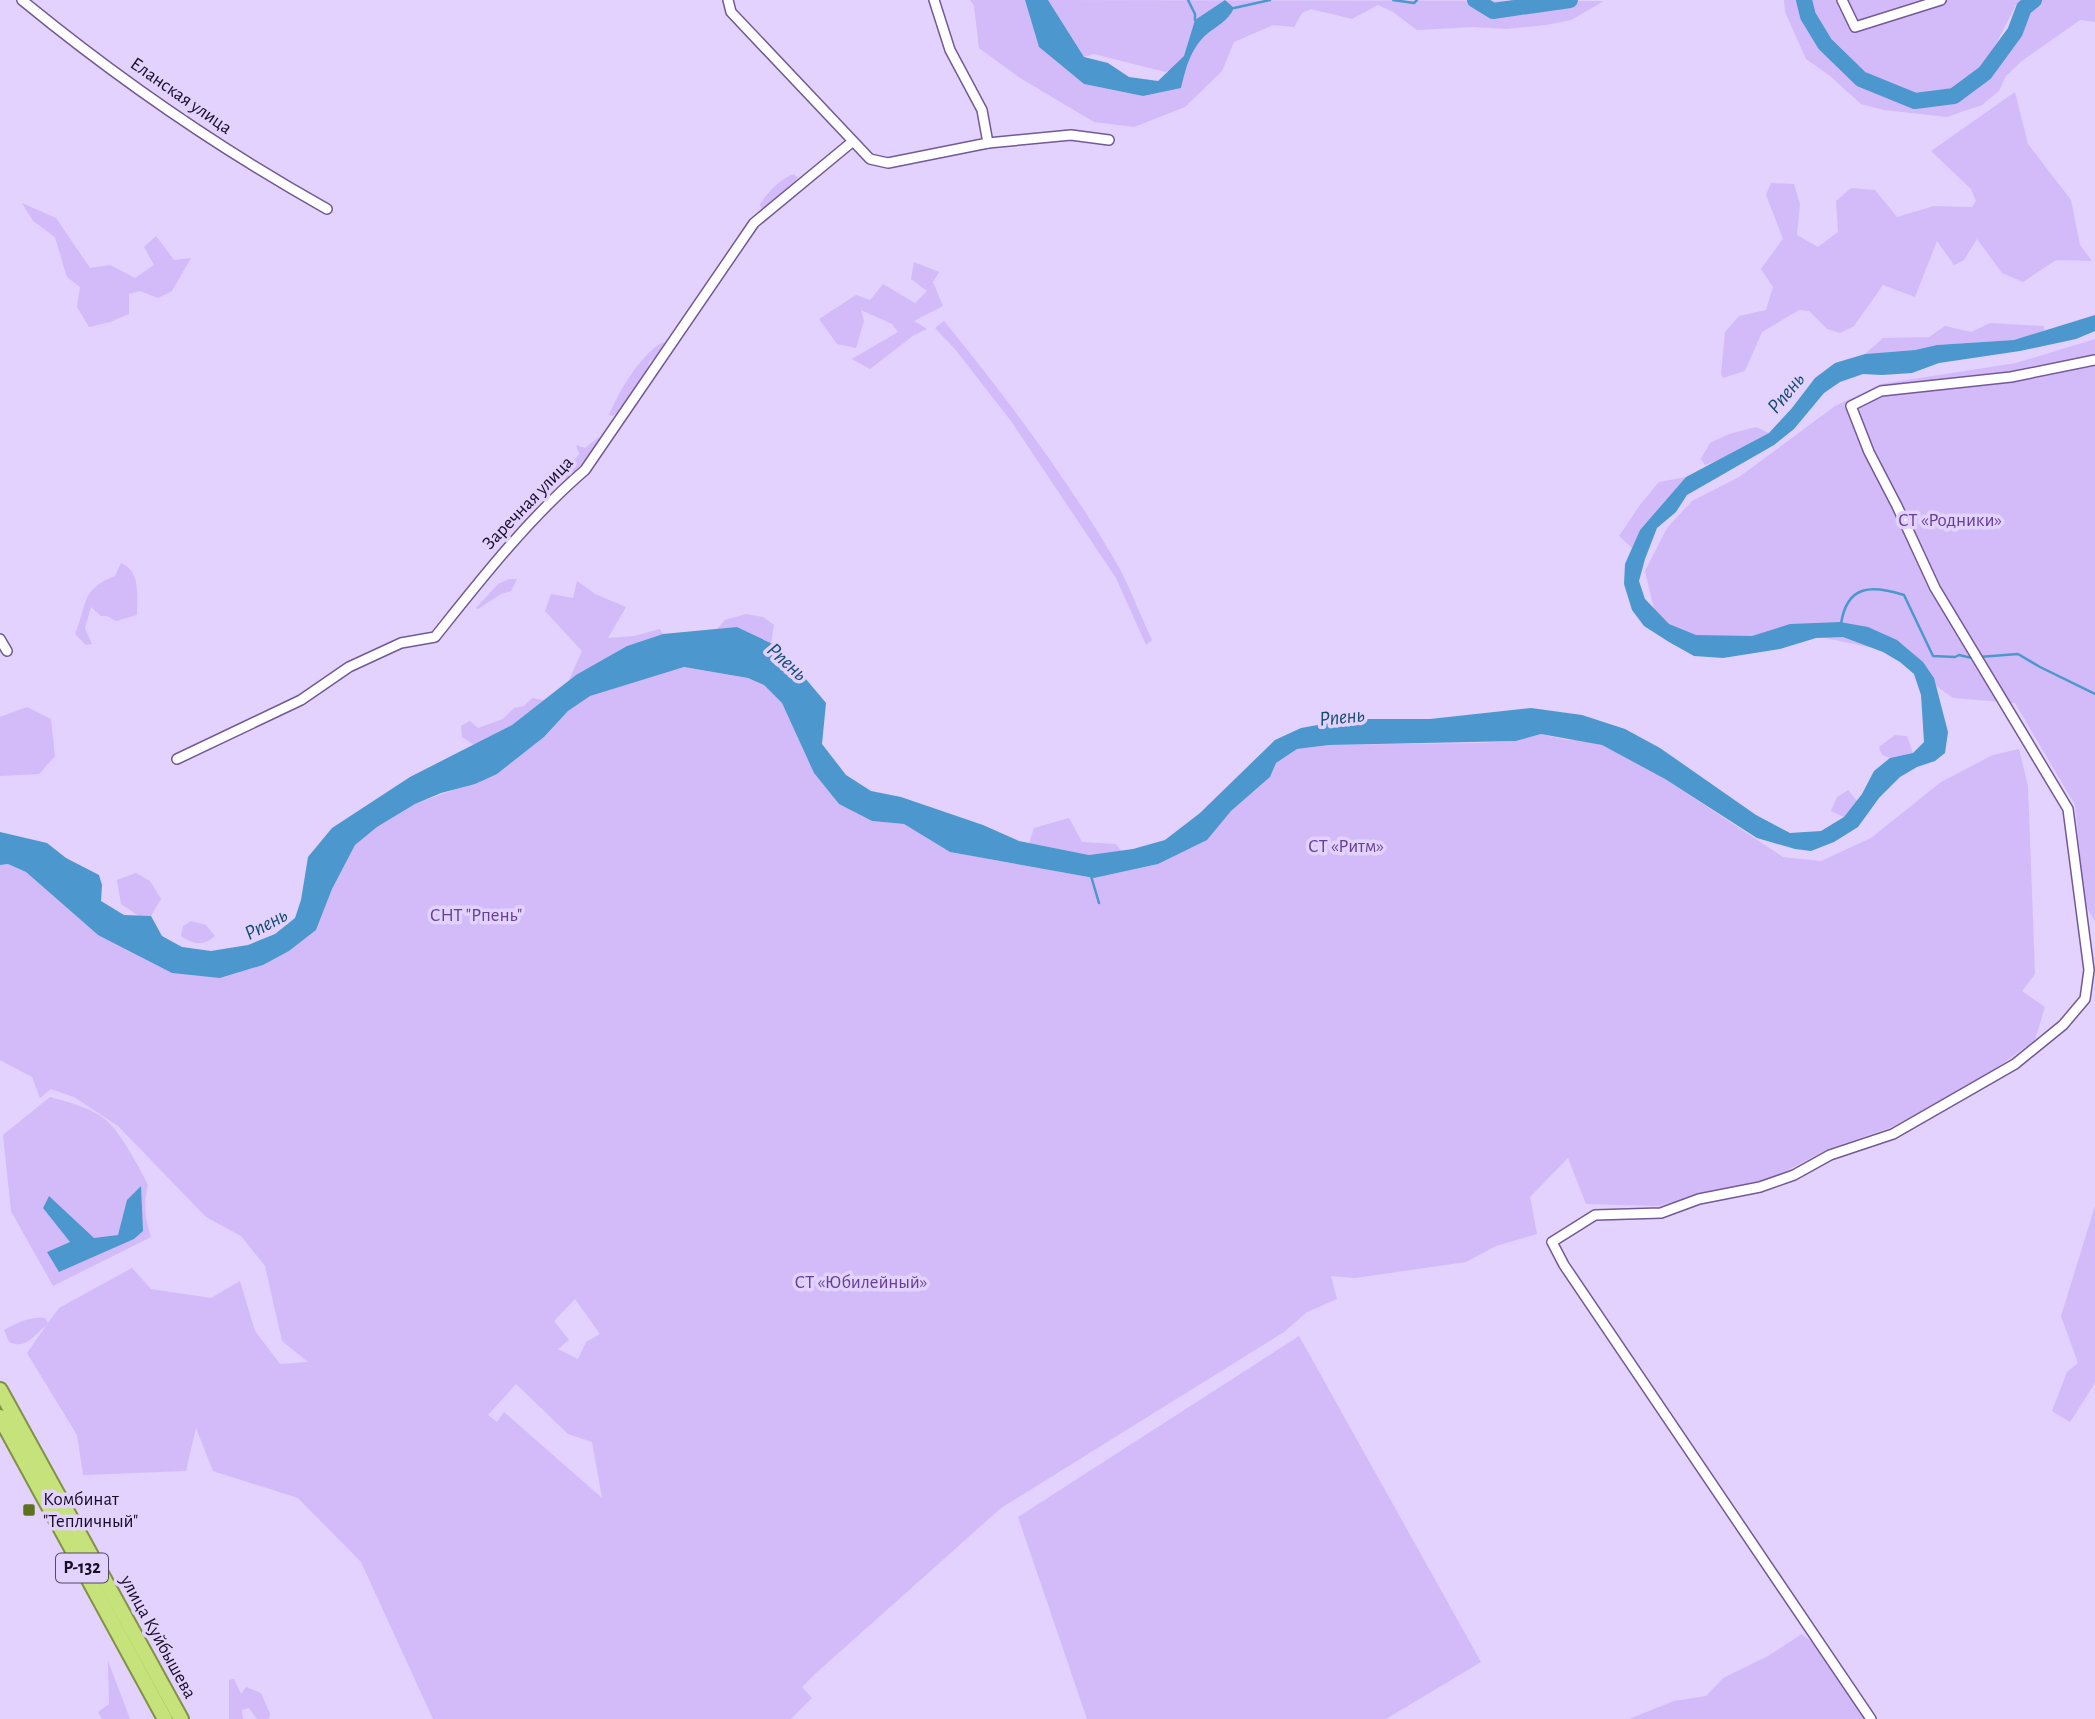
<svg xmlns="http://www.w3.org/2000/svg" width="2095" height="1719" font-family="'Alegreya Sans',sans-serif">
<rect width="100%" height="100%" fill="#e2d2fd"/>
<g fill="#d3bbf9" fill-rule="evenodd">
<polygon points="970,0 1025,0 1039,47 1084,84 1143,96 1186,63 1165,72 1094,54 1084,57 1048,0 1604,1 1571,20 1546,25 1507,29 1474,27 1417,30 1393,12 1378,5 1352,19 1311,9 1302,13 1294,27 1273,25 1234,42 1222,71 1185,107 1134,127 1094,122 1020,78 979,48 974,6"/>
<polygon points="1784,0 2026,0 2016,5 1981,73 1985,73 2015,32 2024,8 2034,0 2095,0 2095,22 2080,20 2023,60 2006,76 1999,91 1982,105 1947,117 1884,110 1861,104 1830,76 1806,59 1785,12"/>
<polygon points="2015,92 2028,144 2071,200 2080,245 2092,261 2056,260 2023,282 2002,273 1977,239 1964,260 1954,265 1937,241 1915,297 1883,285 1854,326 1840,333 1827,329 1809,311 1799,310 1762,332 1745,371 1723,378 1721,374 1725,332 1739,316 1766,310 1773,287 1761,269 1783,239 1766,195 1771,183 1794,184 1800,204 1797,235 1818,247 1838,232 1836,201 1851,188 1875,190 1897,217 1934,206 1972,207 1976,201 1971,189 1931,151"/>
<path d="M794 174 798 178 764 209H761L760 204C768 192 781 178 794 174Z"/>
<polygon points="22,203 56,218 90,268 110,265 135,278 154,265 144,247 156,236 174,260 191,258 172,291 158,298 140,291 129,294 129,314 110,322 89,327 77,307 80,287 67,277 55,237 33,221"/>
<polygon points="914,262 939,272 933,282 943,306 914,321 927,329 914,335 870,369 852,359 898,332 892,324 861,310 864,321 856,348 837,344 819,319 856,295 870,300 883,284 915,303 927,291 911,279"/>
<path d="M944 321C1005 396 1064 474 1113 557 1129 583 1139 613 1152 640L1146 645 1116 578 1011 421 954 348 935 328Z"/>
<polygon points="1990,323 2044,326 2044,332 2014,340 1937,345 1915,350 1865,354 1883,338 1929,337 1945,326 1971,332"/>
<polygon points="2095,339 2095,921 2085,905 2075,805 2015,703 1953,698 1888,651 1815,636 1707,656 1655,614 1645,571 1667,528 1692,501 1739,477 1835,406 1881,384 2016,363"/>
<path d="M663 342 668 347 649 362C648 382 628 404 613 416L609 415C619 391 641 354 663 342Z"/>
<polygon points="1756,427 1769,433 1719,460 1705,465 1701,459 1710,443 1729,434"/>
<path d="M599 437 601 440C593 454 579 464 571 479L555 474 558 468 567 469 579 454 576 445 585 448Z"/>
<polygon points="1686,477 1640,530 1632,548 1619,536 1640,505 1659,482"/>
<path d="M121 563C141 571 137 596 137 615L116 621 107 616H101L91 607 85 628 92 644 86 645 75 634C88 603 80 590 115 576Z"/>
<polygon points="509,579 517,579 511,591 501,594 478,609 476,608 498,584"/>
<polygon points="577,581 595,594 626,607 608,638 634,636 660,629 663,634 627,646 569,680 582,651 545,611 551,594 573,598"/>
<polygon points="746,614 763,617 774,625 771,643 737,627 716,630 725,620"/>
<path d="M684 667 748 678 764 685 782 703 814 773 839 804 872 821 904 824 950 852 1094 878 1158 864 1206 840 1231 811 1270 777 1276 763 1297 749 1329 745 1479 743 1516 741 1541 734 1567 740H1581L1602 745 1665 779 1783 857 1821 861 1871 838 1941 782 1993 755 2019 749 2028 786 2035 974 2022 991 2045 1007 2035 1040 1980 1080 1892 1127 1828 1149 1771 1179 1699 1194 1659 1206 1586 1204 1568 1158 1530 1197 1537 1234 1496 1246 1466 1262 1355 1278 1331 1276 1337 1299 1307 1312 1284 1332 1001 1508 815 1674 802 1687 812 1698 791 1719H433L361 1562 298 1498 213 1471 196 1428 186 1471 83 1475 77 1435 27 1353 46 1326C33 1335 27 1350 9 1342L4 1330C16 1323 31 1316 45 1318L48 1323 59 1308 132 1268 151 1289 211 1298 240 1281 255 1331 280 1364 308 1362 282 1341 265 1266 241 1236 206 1217 118 1126 74 1097 51 1089 40 1098 32 1077 0 1060V865L8 864 26 872 98 935 220 978 263 965 289 951 316 930 332 889 355 845 377 827 415 804 497 774 544 737 568 711 590 695ZM575 1299 600 1334 586 1342 578 1359 558 1349 569 1340 554 1321ZM516 1384 568 1434 592 1442 602 1498 504 1412 497 1422 488 1415Z"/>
<polygon points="532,698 544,700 512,725 474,745 462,737 461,726 470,721 478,728 503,719 514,708 524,706"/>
<polygon points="27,707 51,719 55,756 39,774 0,776 0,717"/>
<polygon points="1895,735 1907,736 1913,753 1890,758 1882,755 1879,747"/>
<polygon points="1848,790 1857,801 1844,817 1831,811 1837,797"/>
<polygon points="1069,818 1082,842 1116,844 1121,851 1089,855 1029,843 1034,828"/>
<polygon points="136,873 150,881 161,899 151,916 139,916 121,904 117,880"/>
<path d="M191 921 206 925 215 936C203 946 194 945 181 936L183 926Z"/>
<path d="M50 1097C68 1102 92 1108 106 1120 121 1133 139 1167 148 1185 143 1203 145 1219 151 1237L53 1286 11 1211 3 1135Z"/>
<polygon points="2095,1206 2095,1383 2070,1422 2052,1411 2067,1372 2078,1363 2061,1316"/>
<polygon points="1299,1336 1481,1662 1386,1719 1087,1719 1018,1517"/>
<polygon points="1802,1634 1825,1653 1866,1719 1629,1719 1674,1701 1706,1696 1723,1678 1768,1656"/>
<polygon points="108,1661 130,1719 102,1719 98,1712 109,1704"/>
<polygon points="234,1679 241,1694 246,1687 261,1693 270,1714 269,1719 257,1719 249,1708 242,1710 243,1719 229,1719 229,1680"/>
</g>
<g fill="#4c98ce">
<path d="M1025 0H1048L1084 57 1108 63 1129 77 1158 81 1184 56 1195 20 1225 0 1234 8C1228 21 1218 25 1207 34 1190 49 1186 68 1181 88L1143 96 1084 84 1039 47Z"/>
<polygon points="2095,315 2095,331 2076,339 2020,351 1939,363 1912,373 1882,375 1863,374 1840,382 1824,393 1794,429 1774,445 1687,495 1676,512 1657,528 1645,559 1639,581 1645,599 1669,624 1696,635 1752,636 1790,624 1840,622 1868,627 1897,640 1923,662 1934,678 1948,732 1945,753 1935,761 1917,767 1900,777 1879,798 1858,827 1834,842 1811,851 1795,849 1757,838 1665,779 1602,745 1541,734 1516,741 1329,745 1297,749 1276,763 1270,777 1231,811 1207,840 1158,864 1094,878 950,852 904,824 872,821 839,804 814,773 782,703 764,685 748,678 684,667 590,696 568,711 544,737 497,774 475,784 441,793 415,804 377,827 355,845 332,889 316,930 289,951 263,965 220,978 172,973 98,935 26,872 8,864 0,865 0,832 47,843 66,858 99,875 102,885 101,901 124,915 151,916 162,936 182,947 211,951 248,945 275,934 295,918 301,900 308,857 332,828 410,777 512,725 576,675 627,646 663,634 737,627 779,647 826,703 822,744 846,775 871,791 901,797 983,825 1019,841 1089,855 1133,849 1165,840 1200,813 1275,740 1301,728 1351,719 1430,719 1531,708 1582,715 1625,729 1660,748 1756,815 1790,833 1821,831 1844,817 1862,794 1874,771 1890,758 1913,753 1924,742 1921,695 1914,674 1900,662 1883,652 1843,637 1816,638 1780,649 1723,658 1694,656 1669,642 1644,626 1632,610 1624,584 1625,564 1640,530 1686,477 1769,433 1792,408 1815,378 1835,363 1865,354 1915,350 1937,345 2014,340"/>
<polygon points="141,1186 143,1231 134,1239 59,1272 47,1252 70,1242 43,1208 49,1196 94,1238 118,1235 127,1200"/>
</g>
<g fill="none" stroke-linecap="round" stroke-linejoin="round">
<g stroke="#4c98ce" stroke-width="2.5">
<polyline points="1188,0 1195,14 1195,20"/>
<polyline points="1393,0 1414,3 1417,0"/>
<polyline points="1234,8 1270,0"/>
<path d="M1841 624C1847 584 1872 585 1904 595L1933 656 1955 657 1959 655 1972 658"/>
<polyline points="1979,657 2018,654 2040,667 2095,694"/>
<polyline points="1091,876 1099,903"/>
</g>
<g stroke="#4c98ce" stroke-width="16">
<polyline points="1475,0 1493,11 1570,0"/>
<polyline points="1804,0 1808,16 1825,44 1861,79 1915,101 1954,96 1985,73 2015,32 2024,8 2034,0"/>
</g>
<defs>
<g id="minor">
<path d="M22 0C117 78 220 149 327 209"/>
<polyline points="728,0 731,12 870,159 888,163 988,143 1071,135 1109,140"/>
<polyline points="934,0 950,50 982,110 988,143"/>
<polyline points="1842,0 1855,27 1941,0"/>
<polyline points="0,639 7,651"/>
<path d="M177 759 301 700 349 667 401 643 435 637C482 578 528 519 585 470L754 223 852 142"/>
<polyline points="1871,1719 1564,1265 1552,1242 1595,1215 1661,1213 1699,1199 1760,1187 1794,1175 1830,1155 1893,1134 2015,1064 2063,1025 2085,999 2089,970 2068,809 1935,588 1897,506 1869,452 1851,406 1881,391 2011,377 2095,360"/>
</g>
<g id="trunk">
<polyline points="0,1390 181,1719"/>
<polyline points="0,1417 165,1719"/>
</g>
</defs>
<use href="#minor" stroke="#735998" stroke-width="12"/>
<use href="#trunk" stroke="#809246" stroke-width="18"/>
<use href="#minor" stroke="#fff" stroke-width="9"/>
<use href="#trunk" stroke="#c6e27a" stroke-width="14"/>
</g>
<rect fill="#5c701e" stroke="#e2d2fd" stroke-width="2.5" x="22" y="1503" width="14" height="14" rx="3.5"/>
<g text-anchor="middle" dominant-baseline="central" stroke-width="7" stroke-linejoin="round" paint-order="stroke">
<rect fill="#e2d2fd" stroke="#554866" stroke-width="2" x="56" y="1553.5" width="52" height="29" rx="5"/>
<g font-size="18" font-weight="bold" fill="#180d26">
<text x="82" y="1568">Р-132</text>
</g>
<g font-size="19" fill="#180d26" stroke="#e2d2fd">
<text transform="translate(181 96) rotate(35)">Еланская улица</text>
<text transform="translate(528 503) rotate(-46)">Заречная улица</text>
<text transform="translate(158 1637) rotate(61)">улица Куйбышева</text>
</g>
<g font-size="19" fill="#673e97" stroke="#e2d2fd">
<text x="1950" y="520">СТ «Родники»</text>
<text x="1346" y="846">СТ «Ритм»</text>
<text x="476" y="915">СНТ "Рпень"</text>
<text x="861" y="1282">СТ «Юбилейный»</text>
</g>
<g font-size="19" fill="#180d26" stroke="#e2d2fd" text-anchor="start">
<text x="43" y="1499">Комбинат<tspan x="43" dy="22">"Тепличный"</tspan></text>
</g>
<g font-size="21" font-style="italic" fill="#134c71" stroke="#e2d2fd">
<text transform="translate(1786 393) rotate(-50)">Рпень</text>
<text transform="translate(787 662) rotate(42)">Рпень</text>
<text transform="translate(1342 717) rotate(-6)">Рпень</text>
<text transform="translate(266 924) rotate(-28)">Рпень</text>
</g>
</g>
</svg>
